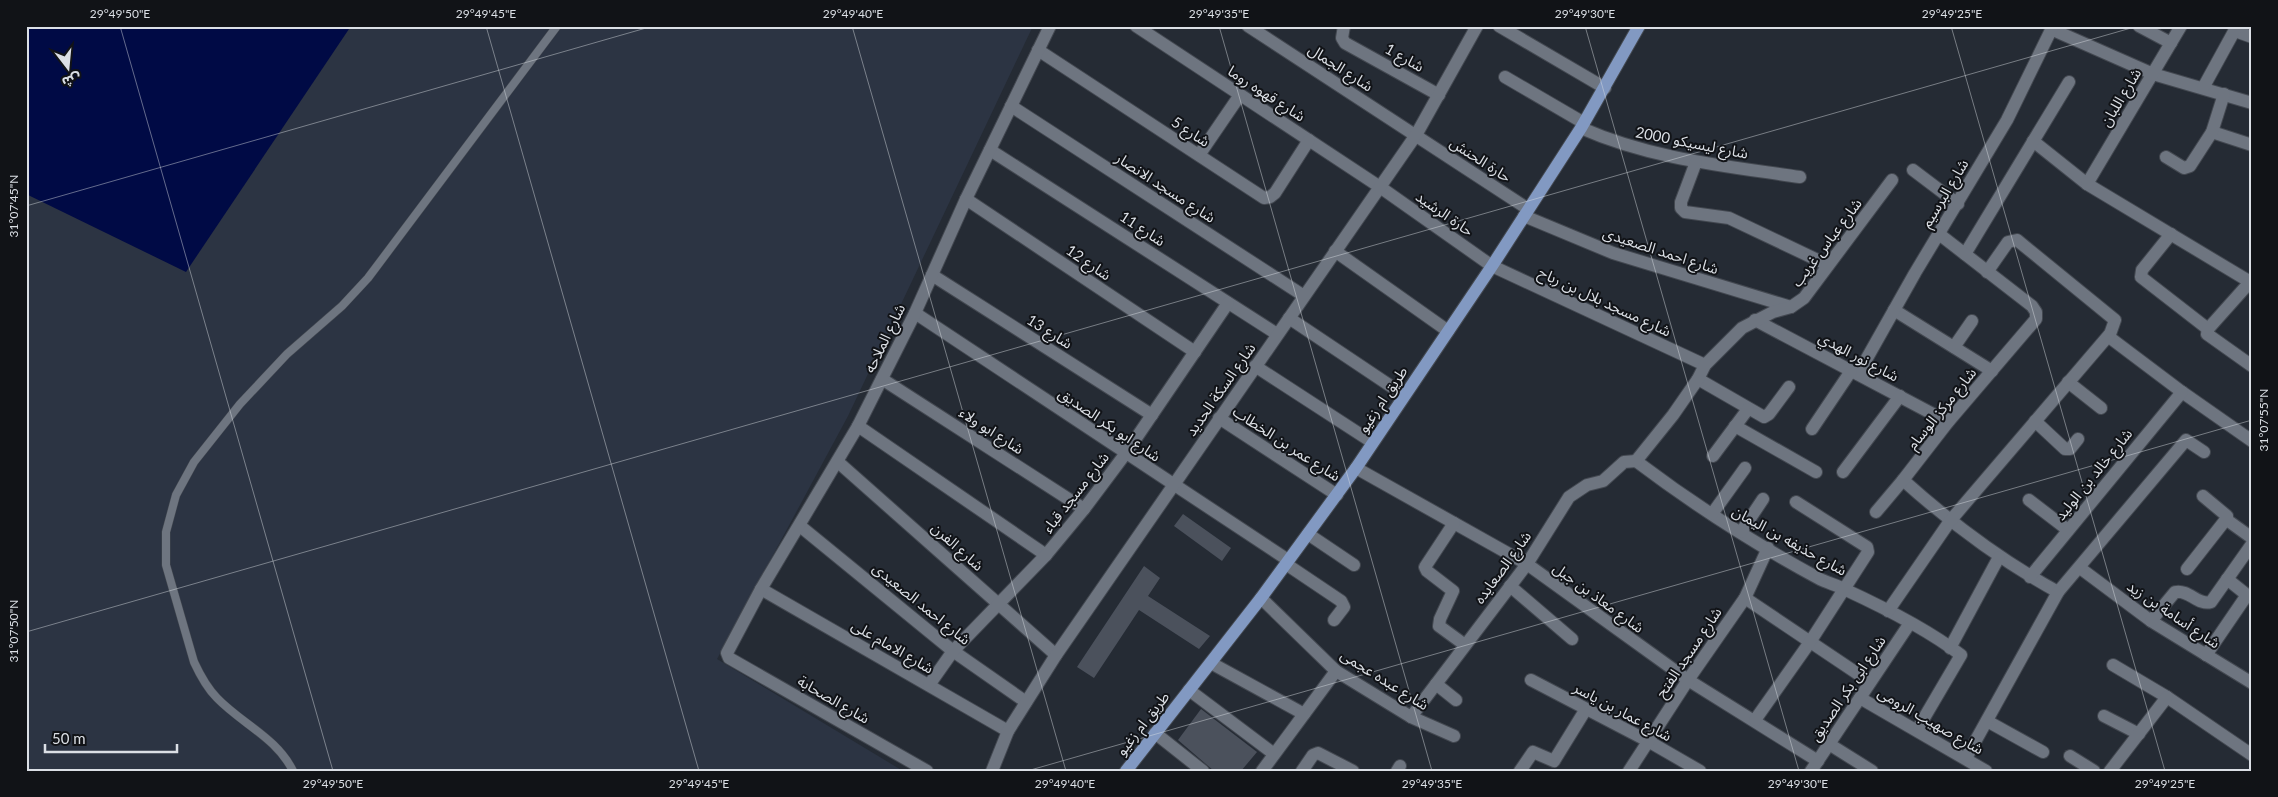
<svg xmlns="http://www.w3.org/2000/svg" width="2278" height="797" font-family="Lato,'Noto Sans Arabic',sans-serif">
<rect width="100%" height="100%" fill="#252b34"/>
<polygon fill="#2c3443" points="26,26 1033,26 848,416 717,659 903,771 26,771"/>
<polygon fill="#000a45" points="26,26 351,26 186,272 26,194"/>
<g fill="#4b515c">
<polygon points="1183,514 1231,548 1222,561 1174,526"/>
<polygon points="1144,566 1160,578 1148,596 1210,636 1199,649 1139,610 1094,678 1077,667"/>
<polygon points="1201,709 1257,752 1241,771 1214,771 1178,740"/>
</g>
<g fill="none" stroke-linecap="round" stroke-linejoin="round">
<defs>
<path id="service" d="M293 771C277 738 242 724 217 698 207 688 200 675 194 662L166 565V532L176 495 194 462 240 404 287 354 342 306 368 278 557 26"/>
<g id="minor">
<polyline points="1136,26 1380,187 1492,266 1705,365"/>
<polyline points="1248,26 1528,209"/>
<polyline points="1344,26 1342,38 1345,43 1439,95"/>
<polyline points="1499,26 1605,88"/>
<polyline points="2139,26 2171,43"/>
<polyline points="2051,29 2153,74 2252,103"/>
<polyline points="2235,31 2252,37"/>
<polyline points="1038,50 1264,198 1270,197 1275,193 1309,140"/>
<polyline points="1505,77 1584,123"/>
<polyline points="2203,88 2237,26"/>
<polyline points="1011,106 1304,296"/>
<path d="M1581 128C1651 159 1726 166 1800 177"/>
<polyline points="2212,132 2252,145"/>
<polyline points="2033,141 2087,184 2252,283"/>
<polyline points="990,150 1277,334"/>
<polyline points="1199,155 1240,95"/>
<polyline points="2166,157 2184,168 2190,166 2212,132 2224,94"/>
<polyline points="1696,162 1681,202 1681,208 1685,212 1729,218 1828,265"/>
<polyline points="1913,170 1958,204"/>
<polyline points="2087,184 2181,26"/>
<polyline points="966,199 1195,352"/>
<polyline points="1524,216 1613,253 1791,307"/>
<polyline points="2171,234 2142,270 2141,277 2208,329"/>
<polyline points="1335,251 1448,331"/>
<polyline points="1965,254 2069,82"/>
<polyline points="1987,272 2008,242 2017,240 2115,320 2109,337 2182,392 2252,441"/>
<polyline points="932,275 1152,415"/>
<polyline points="2250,282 2208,329 2207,334 2252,366"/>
<polyline points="1894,310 1992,371"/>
<polyline points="915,313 1288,560"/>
<polyline points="1289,318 1404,395"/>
<polyline points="1755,320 1948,422"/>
<polyline points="1954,347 1972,321"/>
<polyline points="1255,366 1372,442"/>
<polyline points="1858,374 1915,273 2007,120 2053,26"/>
<polyline points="882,379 1084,509"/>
<polyline points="1698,379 1764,417 1769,414 1789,387"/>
<polyline points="2068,382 2101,408"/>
<polyline points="1219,418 1337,495"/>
<polyline points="2035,421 2065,449 2070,449 2078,439"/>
<polyline points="858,426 1046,555"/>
<polyline points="1735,426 1816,472"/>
<polyline points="1812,429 1851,371"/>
<polyline points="1713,456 1748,409"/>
<path d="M1636 461C1693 504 1755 544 1818 578 1827 583 1837 585 1846 590 1885 608 1927 629 1961 655L1917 730"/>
<polyline points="1636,461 1673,415 1698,379 1705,365 1742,328 1773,312 1791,307 1804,298 1892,180"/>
<polyline points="838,462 1056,655"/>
<polyline points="1356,468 1527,564 1688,680 1818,761"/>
<polyline points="1843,472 1900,396"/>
<path d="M1903 480C1952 524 2000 560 2058 592"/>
<polyline points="2029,500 2068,530"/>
<polyline points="1876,512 1903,480 1948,422 2036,319 2036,312 2032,306 1939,234"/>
<polyline points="1712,514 1745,468"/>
<polyline points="2227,520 2252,538"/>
<polyline points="1454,523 1425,567 1427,571 1453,591 1440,619 1439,626 1465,645"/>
<polyline points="800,526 953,651 1026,702"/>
<polyline points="1741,532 1763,499"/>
<polyline points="1308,534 1354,565"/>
<polyline points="1286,564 1341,601 1344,607 1334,620"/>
<polyline points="2080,568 2151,621 2252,683"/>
<polyline points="2187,569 2227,518 2227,516 2203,496"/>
<polyline points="2030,577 2182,392"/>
<polyline points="1510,586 1572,639"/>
<polyline points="761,589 1008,731"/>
<polyline points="1261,598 1336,671 1411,717 1454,736"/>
<polyline points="1745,598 1870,682"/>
<polyline points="1888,611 1950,521 2109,335"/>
<path d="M2151 621 2175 592C2189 589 2198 606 2211 602L2252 544"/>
<polyline points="1950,648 1999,557"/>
<polyline points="2206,655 2247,595 2227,579"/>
<polyline points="1211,663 1304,714"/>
<polyline points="2113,665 2167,697 2252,755"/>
<polyline points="1531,680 1648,741 1700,771"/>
<polyline points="1436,684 1456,700"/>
<polyline points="929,685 953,651 1046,555 1084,509 1126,453 1228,303"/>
<polyline points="1189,690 1274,754"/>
<polyline points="1860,698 1986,771"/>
<polyline points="2104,716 2139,734"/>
<polyline points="1411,717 1527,564 1569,497 1587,485 1603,481 1624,462 1636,461"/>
<polyline points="1755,720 1810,642 1868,552 1867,547 1796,502"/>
<polyline points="1987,721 2043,752"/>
<polyline points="1155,733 1203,771"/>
<polyline points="1829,744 1872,771"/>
<polyline points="2070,756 2094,771"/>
<polyline points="1966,758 2058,592 2186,440 2204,452"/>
<polyline points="927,771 729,658 727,653 761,589 858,426 915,313 966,199 1050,26"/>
<polyline points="992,771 1008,731 1056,655 1416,135 1477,26"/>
<polyline points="1262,771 1336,671"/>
<polyline points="1302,771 1313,755 1318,753 1353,771"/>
<polyline points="1397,771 1400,766"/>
<polyline points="1520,771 1533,752 1554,761 1586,709"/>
<polyline points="1629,771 1688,680 1745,598 1768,548"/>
<polyline points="1811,771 1910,623"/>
<polyline points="2110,771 2167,697"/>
</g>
<polyline id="primary" points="1126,771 1261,598 1356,468 1492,266 1581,128 1639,26"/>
</defs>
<use href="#service" stroke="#434850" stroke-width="9"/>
<use href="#minor" stroke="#434850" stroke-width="14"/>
<use href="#primary" stroke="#434850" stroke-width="14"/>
<use href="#service" stroke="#6e7580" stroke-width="8"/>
<use href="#minor" stroke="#6e7580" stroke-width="12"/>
<use href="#primary" stroke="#8299c2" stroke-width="12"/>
</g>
<path fill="none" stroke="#dbdfe5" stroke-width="1" stroke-opacity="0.45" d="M120 26 333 771M486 26 699 771M852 26 1066 771M1219 26 1432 771M1585 26 1799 771M1951 26 2165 771M26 206 653 26M26 632 2138 26M1027 771 2252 420"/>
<g text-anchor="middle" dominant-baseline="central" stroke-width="4" stroke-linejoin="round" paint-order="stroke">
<g font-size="15" fill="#dbdfe5" stroke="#111317">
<text transform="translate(1405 57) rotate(29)">شارع 1</text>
<text transform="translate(1341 67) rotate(33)">شارع الجمال</text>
<text transform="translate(1267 93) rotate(33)">شارع قهوه روما</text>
<text transform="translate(2120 97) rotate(-59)">شارع اللبان</text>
<text transform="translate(1191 131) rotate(33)">شارع 5</text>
<text transform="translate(1692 142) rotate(11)">شارع ليسيكو 2000</text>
<text transform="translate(1481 159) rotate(33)">حارة الحنش</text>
<text transform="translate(1166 187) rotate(33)">شارع مسجد الانصار</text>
<text transform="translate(1944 193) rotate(-59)">شارع البرسيم</text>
<text transform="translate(1445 213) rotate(35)">حارة الرشيد</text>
<text transform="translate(1143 228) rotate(33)">شارع 11</text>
<text transform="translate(1826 242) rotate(-53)">شارع عباس غريب</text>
<text transform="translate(1661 250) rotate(18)">شارع احمد الصعيدى</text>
<text transform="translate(1089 262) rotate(34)">شارع 12</text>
<text transform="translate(1605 301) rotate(25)">شارع مسجد بلال بن رباح</text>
<text transform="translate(1050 331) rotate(32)">شارع 13</text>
<text transform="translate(884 338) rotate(-64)">شارع الملاحه</text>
<text transform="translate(1859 356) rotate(28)">شارع نور الهدي</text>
<text transform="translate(1220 389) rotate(-55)">شارع السكة الحديد</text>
<text transform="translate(1382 399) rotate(-56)">طريق ام زغيو</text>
<text transform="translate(1941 408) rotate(-51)">شارع مركز الوسام</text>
<text transform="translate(1110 424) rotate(34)">شارع ابو بكر الصديق</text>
<text transform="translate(992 430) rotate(33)">شارع ابو ولاء</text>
<text transform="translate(1287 443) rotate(33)">شارع عمر بن الخطاب</text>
<text transform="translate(2093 474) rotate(-51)">شارع خالد بن الوليد</text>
<text transform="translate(1075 492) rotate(-52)">شارع مسجد قباء</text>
<text transform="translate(1790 540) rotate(29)">شارع حذيفه بن اليمان</text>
<text transform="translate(958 546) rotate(42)">شارع الفرن</text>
<text transform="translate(1502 567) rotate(-54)">شارع الصعايده</text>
<text transform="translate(1599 597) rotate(36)">شارع معاذ بن جبل</text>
<text transform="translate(922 603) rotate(39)">شارع احمد الصعيدى</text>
<text transform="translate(2174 614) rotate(34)">شارع أسامة بن زيد</text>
<text transform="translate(893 646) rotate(30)">شارع الامام على</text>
<text transform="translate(1688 652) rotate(-56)">شارع مسجد الفتح</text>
<text transform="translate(1385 679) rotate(32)">شارع عبده عجمى</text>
<text transform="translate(1847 688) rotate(-56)">شارع ابى بكر الصديق</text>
<text transform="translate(834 699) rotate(30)">شارع الصحابة</text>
<text transform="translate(1623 711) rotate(28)">شارع عمار بن ياسر</text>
<text transform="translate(1931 720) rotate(30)">شارع صهيب الرومى</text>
<text transform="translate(1142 723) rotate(-52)">طريق ام زغيو</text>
</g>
</g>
<rect width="2278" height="797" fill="none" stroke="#111317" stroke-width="55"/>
<g transform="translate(68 68) rotate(164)" stroke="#111317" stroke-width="4" paint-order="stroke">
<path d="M0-4L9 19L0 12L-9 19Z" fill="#dbdfe5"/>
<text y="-8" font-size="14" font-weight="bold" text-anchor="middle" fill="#dbdfe5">ش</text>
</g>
<path d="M45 744v8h132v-8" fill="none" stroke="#dbdfe5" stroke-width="2.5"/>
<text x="52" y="744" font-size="15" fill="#dbdfe5" stroke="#111317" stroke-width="4" paint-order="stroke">50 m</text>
<rect x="28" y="28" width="2222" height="742" fill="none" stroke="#dbdfe5" stroke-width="2"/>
<g font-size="12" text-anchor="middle" fill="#dbdfe5">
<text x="120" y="18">29°49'50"E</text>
<text x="486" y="18">29°49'45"E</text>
<text x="853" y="18">29°49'40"E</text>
<text x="1219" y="18">29°49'35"E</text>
<text x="1585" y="18">29°49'30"E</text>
<text x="1952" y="18">29°49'25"E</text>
<text transform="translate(14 206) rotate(-90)" y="4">31°07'45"N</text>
<text transform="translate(2264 420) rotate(-90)" y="4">31°07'55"N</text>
<text transform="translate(14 631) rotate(-90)" y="4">31°07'50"N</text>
<text x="333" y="788">29°49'50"E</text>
<text x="699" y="788">29°49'45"E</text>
<text x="1065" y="788">29°49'40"E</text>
<text x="1432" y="788">29°49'35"E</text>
<text x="1798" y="788">29°49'30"E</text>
<text x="2165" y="788">29°49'25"E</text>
</g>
</svg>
